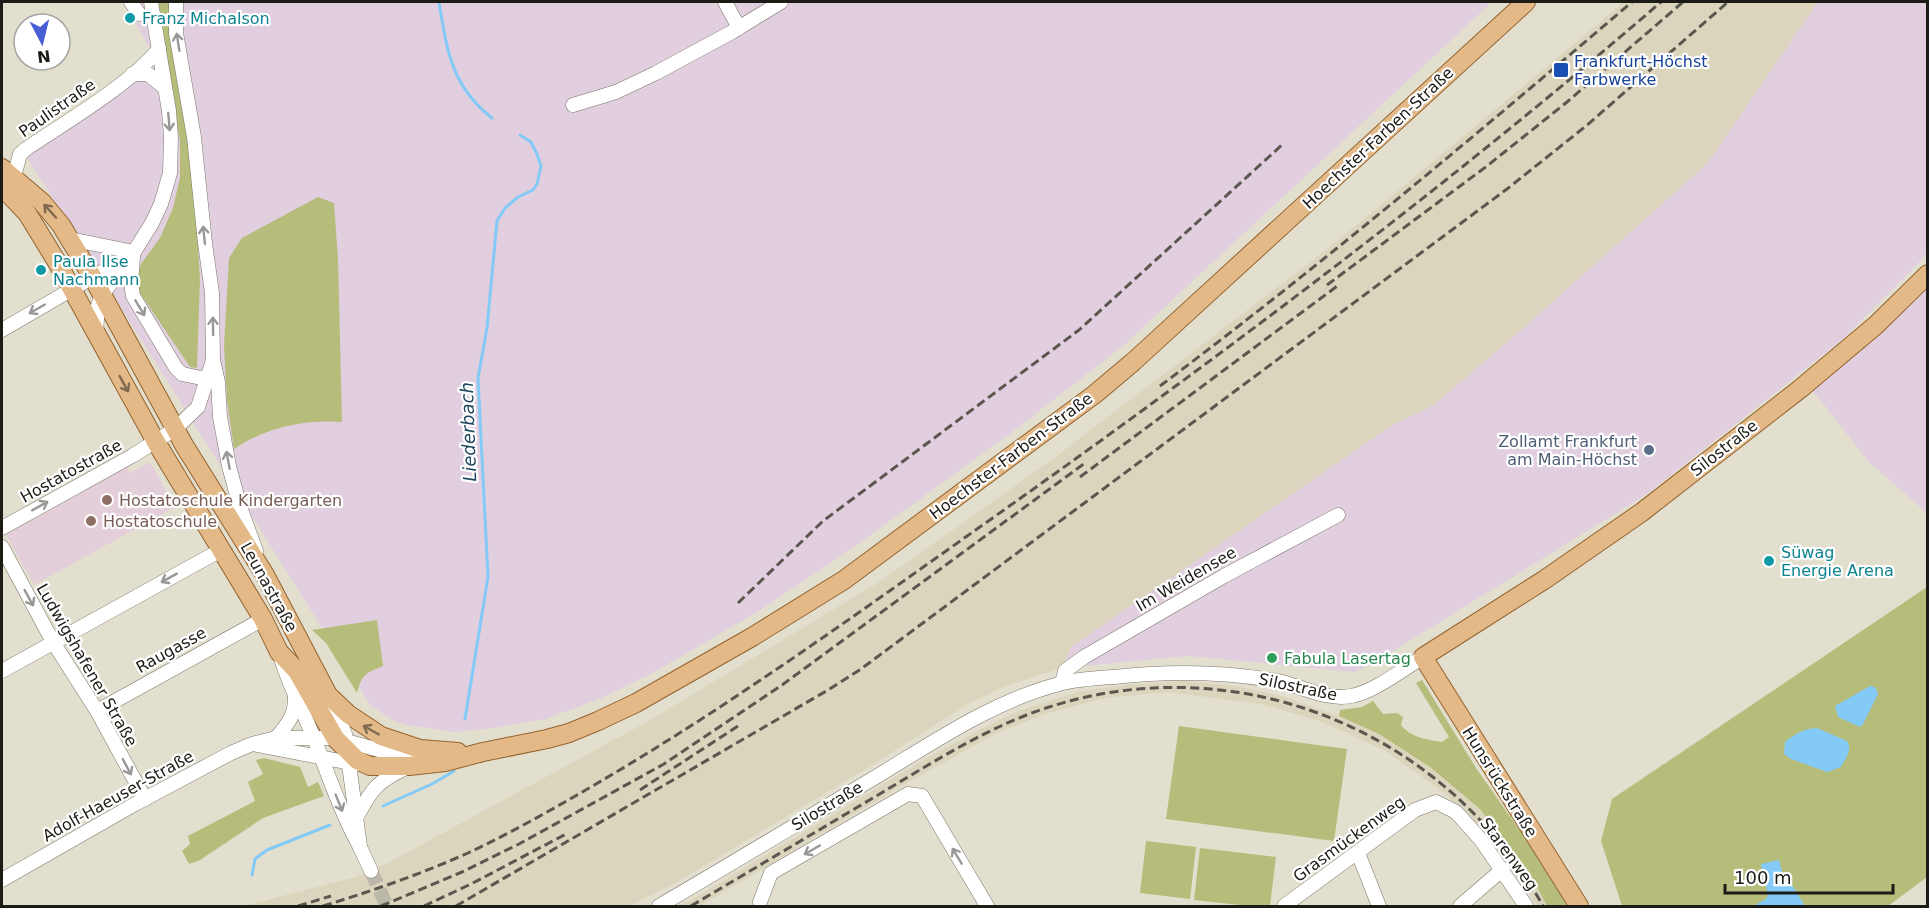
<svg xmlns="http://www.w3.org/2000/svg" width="1929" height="908" font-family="'DejaVu Sans',sans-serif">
<rect width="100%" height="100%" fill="#e3dfcf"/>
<g fill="#dcd5be">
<polygon points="1624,2 1818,2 1707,164 1511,339 1434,405 1391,426 1071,647 1062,668 1004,687 968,704 874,764 677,882 629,906 243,906 356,877 386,864 645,723 879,582 1050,461 1334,244"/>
<polygon points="1184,681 1235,686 1282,696 1339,716 1379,734 1430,767 1480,809 1529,872 1547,906 1537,906 1514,869 1489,834 1439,789 1384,750 1317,720 1259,704 1169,692 1105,698 1045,714 997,733 905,784 700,906 681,906 930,756 1010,714 1081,691 1126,685"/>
</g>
<g fill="#e1cedf">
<polygon points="123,2 1492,2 1124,345 1012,432 854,547 759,611 649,675 601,698 546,719 495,728 454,732 406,725 394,721 371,706 23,151 159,64"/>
<polygon points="1818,2 1927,2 1927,254 1844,338 1647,494 1370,665 1354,672 1188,656 1062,668 1071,647 1391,426 1434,405 1511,339 1707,164"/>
<polygon points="1927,281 1927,513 1868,461 1811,388"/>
</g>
<polygon fill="#e4ceda" points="150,462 175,507 34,585 6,535 127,467 130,473"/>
<g fill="#b6bc7a">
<polygon points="157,2 171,2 169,24 194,181 200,280 197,368 190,367 140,293 137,278 141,264 160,238 173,208 180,178 180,141"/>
<path d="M318 197 334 203 338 259 342 422C303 419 267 427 234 449L227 400 224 346 229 258 242 238Z"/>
<polygon points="1927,587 1927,877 1888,906 1622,906 1601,841 1612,799"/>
<path d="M377 620 383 666C366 673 362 674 357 693L326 643 312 630Z"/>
<path d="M1422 680 1476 768 1544 865 1567 906H1547L1529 872 1480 809 1430 767 1379 734 1339 716 1340 710 1362 707 1373 701 1383 714 1397 713 1403 717 1401 725C1410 737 1428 740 1442 742L1449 737 1416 683Z"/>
<polygon points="1179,726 1347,749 1334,841 1166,819"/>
<polygon points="264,758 300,767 308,787 318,782 324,796 263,818 200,860 189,864 182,851 190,844 188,836 255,801 248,782 263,774 256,760"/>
<polygon points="1146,841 1196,847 1190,899 1140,893"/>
<polygon points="1200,848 1276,857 1270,906 1249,906 1194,900"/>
</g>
<g fill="#83caf7">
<polygon points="1870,686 1875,687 1878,694 1863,724 1860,727 1838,717 1835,706"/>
<path d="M1817 728 1847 741C1853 750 1845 759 1841 767L1827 772 1791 759 1784 754 1785 742C1796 733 1803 729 1817 728Z"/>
<polygon points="1779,860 1784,880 1792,885 1805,906 1753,906 1766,899 1768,895 1761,864"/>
</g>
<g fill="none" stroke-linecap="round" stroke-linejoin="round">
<g stroke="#83caf7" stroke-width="3">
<path d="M439 2C447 50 451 86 492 118"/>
<polyline points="465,719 488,577 478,378 487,328 497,221 505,208 518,197 533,190 537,184 541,166 537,154 531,142 520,135"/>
<polyline points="383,806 432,784 454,771"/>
<polyline points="252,875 255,859 267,850 330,825"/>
</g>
<polyline stroke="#bbb8aa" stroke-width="14" stroke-dasharray="14 7" stroke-linecap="butt" points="371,871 387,906"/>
<defs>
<g id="minor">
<polyline points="131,2 139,14"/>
<polyline points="176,2 176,33 194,137 205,243 212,293 213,360 218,382 220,417 229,466 240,507 256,551"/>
<polyline points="725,2 739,28"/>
<polyline points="132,74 148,74 165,88"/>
<polyline points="573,105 616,92 656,73 732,32 781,2"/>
<path d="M14 177 20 154 26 149C67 121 128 86 159 49"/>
<polyline points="70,239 134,252"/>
<polyline points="133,257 131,283 133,296 176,368 182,374 206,379"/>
<polyline points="2,330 124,259"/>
<polyline points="96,332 98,306 102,295 134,252 152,223 161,204 170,173 171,137 169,111 151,2"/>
<polyline points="2,528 132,456 175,429 198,407 213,360"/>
<polyline points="2,547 53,642 97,711 145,799"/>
<path d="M280 655C288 683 302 709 313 736 328 773 340 811 360 847"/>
<polyline points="2,671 221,550"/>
<polyline points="1062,683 1065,671 1084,657 1224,576 1338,515"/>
<polyline points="332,702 345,734 360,847 371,871"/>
<polyline points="97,711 263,619"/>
<path d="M276 738C288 724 296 714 295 695"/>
<polyline points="257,745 356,764"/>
<path d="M356 818C372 789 376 782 406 768"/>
<polyline points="1358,853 1379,906"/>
<polyline points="2,880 135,804 231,753 252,744 276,738 335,738 390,753 426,755"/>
<polyline points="760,902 771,873 908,794 922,796 987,906"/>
<path d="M659 906C731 864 802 821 874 778 934 742 991 702 1059 684 1077 679 1096 678 1114 677 1167 671 1219 671 1272 680 1298 684 1324 701 1351 696 1374 692 1403 669 1423 657"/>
<polyline points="1284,906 1415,810 1436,802 1456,812 1481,840 1526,906"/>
<polyline points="1460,906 1503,869"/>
</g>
<g id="major">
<polyline points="2,168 42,202 61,225 93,278 184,445 265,575 328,695 348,714 381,736 420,749 458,752"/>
<polyline points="2,187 27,213 57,262 156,442 263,619 279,652 297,671 335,738 357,760 370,766 409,766 445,762 483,752 547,739 569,733 598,721 636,703 752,637 844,580 1095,394 1133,362 1526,2"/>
<polyline points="1579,906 1423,657 1544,580 1642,512 1800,389 1876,325 1928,274"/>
</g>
</defs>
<use href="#minor" stroke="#7a7668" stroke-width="15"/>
<use href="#major" stroke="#93632d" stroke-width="20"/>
<use href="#minor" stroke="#fff" stroke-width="14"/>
<use href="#major" stroke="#e4b988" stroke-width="18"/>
<g stroke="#5a574f" stroke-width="3" stroke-dasharray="9 4.5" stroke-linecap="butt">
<polyline points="1327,285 1487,166 1567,102 1683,2"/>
<path d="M1160 386C1323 264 1478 133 1632 2"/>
<polyline points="1080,477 1340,284"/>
<polyline points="738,603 823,521 1079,330 1283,144"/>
<polyline points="640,790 738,726"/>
<polyline points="298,906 331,896"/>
<path d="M323 906C372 891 421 874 468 853 519 829 569 800 618 771 740 698 854 616 970 534 1208 366 1441 192 1661 2"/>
<polyline points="381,906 462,872 519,844 664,764 782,685 1085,463"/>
<polyline points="424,906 471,884 568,833"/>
<polyline points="456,906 828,690 861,669 1507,189 1586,126 1728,2"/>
<path d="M691 906C755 868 819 830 883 792 935 761 988 727 1046 708 1238 645 1446 731 1543 906"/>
</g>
</g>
<defs><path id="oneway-shaft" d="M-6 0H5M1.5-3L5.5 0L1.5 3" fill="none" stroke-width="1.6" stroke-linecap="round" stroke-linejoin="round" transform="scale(1.5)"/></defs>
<g stroke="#999896">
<use href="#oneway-shaft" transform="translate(178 42) rotate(-99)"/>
<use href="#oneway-shaft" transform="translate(169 122) rotate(85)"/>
<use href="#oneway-shaft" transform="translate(204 235) rotate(-96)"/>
<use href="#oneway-shaft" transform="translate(140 308) rotate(59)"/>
<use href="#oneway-shaft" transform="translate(37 309) rotate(150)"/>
<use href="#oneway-shaft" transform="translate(213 326) rotate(-91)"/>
<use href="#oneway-shaft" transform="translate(228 460) rotate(-101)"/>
<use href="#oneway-shaft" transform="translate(40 506) rotate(-29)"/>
<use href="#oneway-shaft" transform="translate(169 578) rotate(151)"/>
<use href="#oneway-shaft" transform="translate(29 598) rotate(61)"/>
<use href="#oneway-shaft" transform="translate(127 767) rotate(62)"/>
<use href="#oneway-shaft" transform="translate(339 803) rotate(68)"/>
<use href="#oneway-shaft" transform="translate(812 850) rotate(150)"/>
<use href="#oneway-shaft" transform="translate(957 856) rotate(-121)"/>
</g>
<g stroke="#806a4f">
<use href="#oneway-shaft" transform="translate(50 211) rotate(-132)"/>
<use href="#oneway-shaft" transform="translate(124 384) rotate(61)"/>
<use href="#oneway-shaft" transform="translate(371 730) rotate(-150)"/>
</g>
<g fill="#0f9aa8" stroke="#fff" stroke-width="2">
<circle cx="130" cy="18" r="6"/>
<circle cx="41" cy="270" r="6"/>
<circle cx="1769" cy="561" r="6"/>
</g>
<rect fill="#1a4fb4" stroke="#fff" stroke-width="2" x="1553" y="62" width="16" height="16" rx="3"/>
<circle fill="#5c6f8a" stroke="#fff" stroke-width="2" cx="1649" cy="450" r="6"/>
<g fill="#8d6e63" stroke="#fff" stroke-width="2">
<circle cx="107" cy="500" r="6"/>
<circle cx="91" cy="521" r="6"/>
</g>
<circle fill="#2e9e5b" stroke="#fff" stroke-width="2" cx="1272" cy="658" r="6"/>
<g text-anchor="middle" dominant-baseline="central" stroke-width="4.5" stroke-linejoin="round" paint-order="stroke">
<g font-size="16" fill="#0d838f" stroke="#fff" text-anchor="start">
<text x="142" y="18">Franz Michalson</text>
<text x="53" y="261">Paula Ilse<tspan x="53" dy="18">Nachmann</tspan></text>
<text x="1781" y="552">Süwag<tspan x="1781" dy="18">Energie Arena</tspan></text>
</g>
<g font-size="16" fill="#164399" stroke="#fff" text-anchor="start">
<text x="1574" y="61">Frankfurt-Höchst<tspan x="1574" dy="18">Farbwerke</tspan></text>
</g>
<g font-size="16" fill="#1d1b16" stroke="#fff">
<text transform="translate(57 108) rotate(-35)">Paulistraße</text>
<text transform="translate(1378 138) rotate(-43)">Hoechster-Farben-Straße</text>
<text transform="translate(1724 448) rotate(-38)">Silostraße</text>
<text transform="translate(1011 456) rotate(-37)">Hoechster-Farben-Straße</text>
<text transform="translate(71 471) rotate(-29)">Hostatostraße</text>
<text transform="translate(1186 579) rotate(-30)">Im Weidensee</text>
<text transform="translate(269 587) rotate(61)">Leunastraße</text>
<text transform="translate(171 650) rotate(-29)">Raugasse</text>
<text transform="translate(87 665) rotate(60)">Ludwigshafener Straße</text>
<text transform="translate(1298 687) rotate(12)">Silostraße</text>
<text transform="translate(1500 782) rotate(58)">Hunsrückstraße</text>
<text transform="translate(118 796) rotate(-29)">Adolf-Haeuser-Straße</text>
<text transform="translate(827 806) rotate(-31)">Silostraße</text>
<text transform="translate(1349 839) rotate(-36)">Grasmückenweg</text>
<text transform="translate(1509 854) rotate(54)">Starenweg</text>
</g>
<g font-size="16" fill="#4e5e75" stroke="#fff" text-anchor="end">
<text x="1637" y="441">Zollamt Frankfurt<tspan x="1637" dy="18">am Main-Höchst</tspan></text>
</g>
<g font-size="16" fill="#785e54" stroke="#fff" text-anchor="start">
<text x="119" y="500">Hostatoschule Kindergarten</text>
<text x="103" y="521">Hostatoschule</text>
</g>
<g font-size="16" fill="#27864d" stroke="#fff" text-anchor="start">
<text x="1284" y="658">Fabula Lasertag</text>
</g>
<g font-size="18" font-style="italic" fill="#1f475e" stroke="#fff">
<text transform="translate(468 432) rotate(-92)">Liederbach</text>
</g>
</g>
<rect width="1929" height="908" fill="none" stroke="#1d1b16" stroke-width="6"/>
<g transform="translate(42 42) rotate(173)"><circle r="28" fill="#ffffff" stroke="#a5a4a2" stroke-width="1.5"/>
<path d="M0-4.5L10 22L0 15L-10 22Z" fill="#485fd3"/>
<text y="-9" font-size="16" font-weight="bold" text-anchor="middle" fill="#1d1b16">N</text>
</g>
<path d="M1725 884v9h168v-9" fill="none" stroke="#1d1b16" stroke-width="3"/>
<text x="1734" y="884" font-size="18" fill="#1d1b16" stroke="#ffffff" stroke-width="4.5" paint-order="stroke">100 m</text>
</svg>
